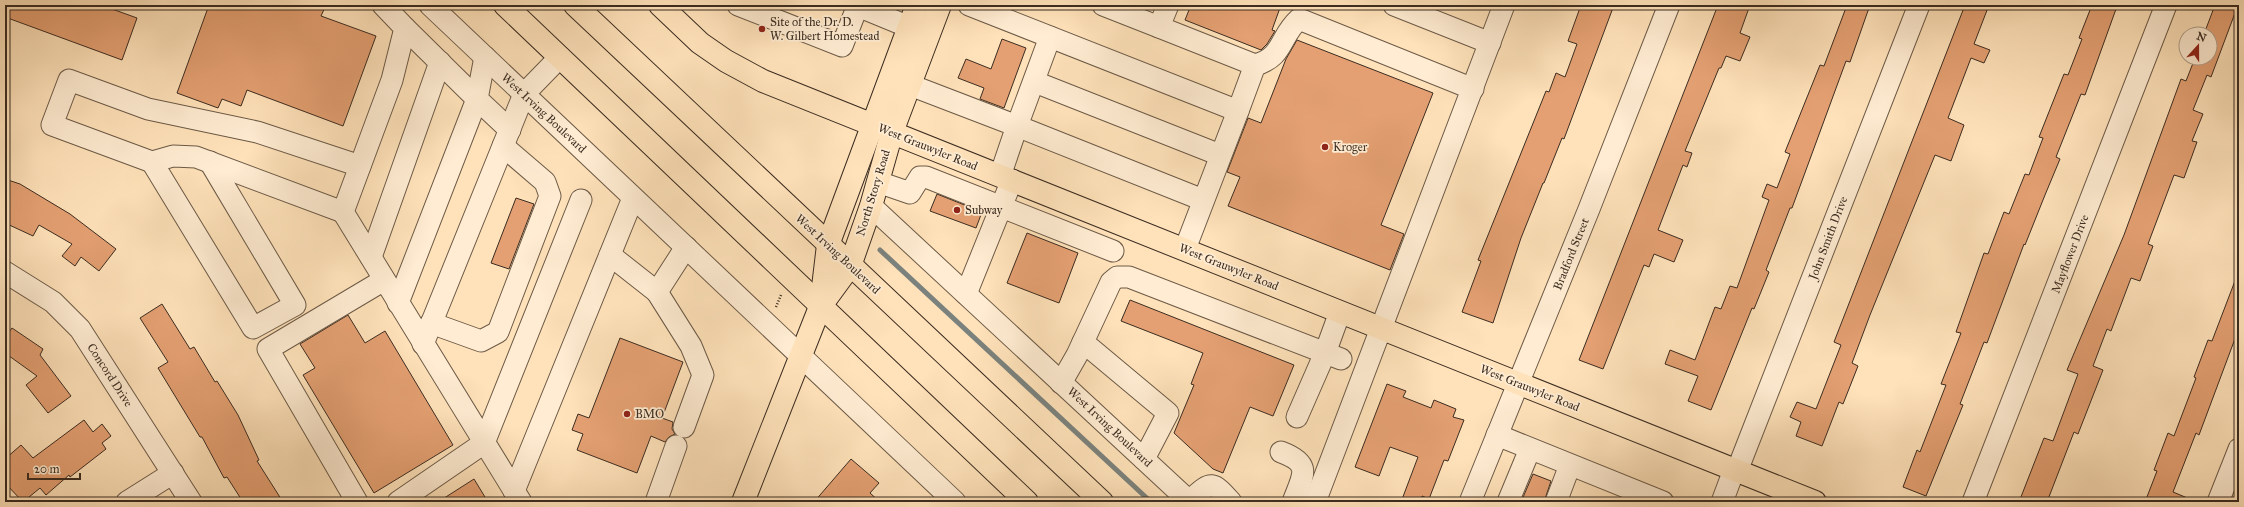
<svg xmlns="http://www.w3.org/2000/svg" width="2244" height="507" font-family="'IM FELL Great Primer',serif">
<rect width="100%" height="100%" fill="#ffe2ba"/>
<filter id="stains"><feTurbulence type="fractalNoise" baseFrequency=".005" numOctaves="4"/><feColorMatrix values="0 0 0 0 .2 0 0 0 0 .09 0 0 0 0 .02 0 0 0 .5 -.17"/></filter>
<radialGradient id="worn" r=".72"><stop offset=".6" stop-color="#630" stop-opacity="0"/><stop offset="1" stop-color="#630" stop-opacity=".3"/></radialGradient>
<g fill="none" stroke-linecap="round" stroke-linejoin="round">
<polyline stroke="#7b827d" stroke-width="5" points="880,250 1151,502"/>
</g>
<g fill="#e4a072" stroke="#3b2c21">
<polygon points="5,5 101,5 137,18 122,60 5,17"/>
<polygon points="209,5 326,5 321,16 376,36 343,126 247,90 241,106 222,99 218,108 177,93"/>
<polygon points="1191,5 1281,5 1272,30 1275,31 1267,44 1261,50 1185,20"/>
<polygon points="1581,5 1614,5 1564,139 1562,138 1544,183 1543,183 1521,238 1493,323 1462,312 1481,261 1478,260 1546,91 1549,92 1556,73 1565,77 1577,44 1568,41"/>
<polygon points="1718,5 1750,5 1740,33 1750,37 1740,61 1726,56 1721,68 1719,68 1685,151 1692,153 1687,167 1683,165 1658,230 1683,240 1674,262 1654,254 1649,267 1644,265 1603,369 1579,360"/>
<polygon points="1847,5 1870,5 1850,62 1846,61 1792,208 1790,208 1766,270 1769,272 1754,309 1752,308 1711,410 1688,401 1698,376 1665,364 1670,350 1695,360 1715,307 1721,309 1730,286 1737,288 1769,200 1762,197 1767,184 1777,188 1790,154 1785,152 1820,65 1824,66"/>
<polygon points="1965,5 1989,5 1974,44 1990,50 1984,63 1971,58 1948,118 1964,125 1951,161 1935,155 1870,315 1852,363 1858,366 1843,404 1839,402 1822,446 1796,436 1801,422 1790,417 1797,402 1816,409 1841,345 1834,342"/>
<polygon points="2092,5 2107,5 2116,9 2085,95 2081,94 2056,157 2060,159 2045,195 2025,245 2024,244 1987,343 1984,342 1960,404 1963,405 1926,496 1903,487 1917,450 1920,452 1946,385 1941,384 1961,333 1956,332 1984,253 1988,254 2004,212 2009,214 2025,174 2029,175 2043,138 2039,137 2064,74 2068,75 2082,39 2079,38"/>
<polygon points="2215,5 2238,5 2211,77 2207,75 2193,110 2203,114 2192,141 2197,142 2184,178 2174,175 2148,244 2153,246 2140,281 2131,278 2111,331 2107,329 2093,366 2103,370 2078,434 2074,432 2047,502 2019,502 2044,438 2053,441 2078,374 2067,370 2124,235 2181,79 2186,81 2195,58 2210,58 2210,34 2204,34"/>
<polygon points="1002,39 1026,48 1004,108 980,99 984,88 958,78 966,59 991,69"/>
<polygon points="1297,40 1433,93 1381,225 1404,234 1390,270 1228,206 1240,177 1227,172 1248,118 1261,123 1286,59"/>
<polygon points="5,179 20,184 70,214 116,249 99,271 81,257 75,266 62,256 72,244 39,225 33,236 5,223"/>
<polygon points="937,194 982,212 976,228 930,211"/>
<polygon points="516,198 534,204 509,269 491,263"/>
<polygon points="1027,233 1078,253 1059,303 1007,283"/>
<polygon points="2238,273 2239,328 2199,435 2196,433 2173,492 2197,502 2145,502 2157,471 2154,470 2168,433 2174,436 2196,378 2194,377 2208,340 2212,341"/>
<polygon points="1130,300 1294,365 1273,416 1250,407 1223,473 1213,469 1174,433 1194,385 1191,384 1203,353 1121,321"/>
<polygon points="162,304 190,349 194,347 215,382 217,381 238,415 259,460 257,461 283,502 243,502 227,477 224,478 202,437 200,437 158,368 168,362 140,318"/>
<polygon points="348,315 365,343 385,331 453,445 374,493 303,375 315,368 300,344"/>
<polygon points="12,328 43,349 40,355 71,396 48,413 26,385 37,376 5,353 5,338"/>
<polygon points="620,338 683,362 662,418 673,422 672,429 675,434 669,437 665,442 651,436 637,473 577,450 583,434 572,430 578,414 589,418"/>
<polygon points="1387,384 1406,391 1403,397 1431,408 1434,400 1456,409 1453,417 1464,420 1448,461 1444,460 1429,499 1422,496 1420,502 1401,502 1418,457 1390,447 1379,476 1355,467"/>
<polygon points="84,420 93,432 102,424 111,436 102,443 106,449 70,477 69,475 46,495 40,488 23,502 5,483 5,459 21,445 33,458"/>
<polygon points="851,459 879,483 870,493 880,502 814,502"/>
<polygon points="1533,474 1551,481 1544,502 1521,502"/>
<polygon points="474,479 488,502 438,502"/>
</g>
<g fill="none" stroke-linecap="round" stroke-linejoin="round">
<defs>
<g id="minor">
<polyline points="383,5 405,28 392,80 343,212 521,502"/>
<polyline points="430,5 955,502"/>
<polyline points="738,5 842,46 858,5"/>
<path d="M969 5 1238 111 1255 65C1284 57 1279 37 1299 19L1473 89"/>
<polyline points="1103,5 1159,27"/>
<polyline points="1168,5 1159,27 1255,65"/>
<polyline points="1394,5 1490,43"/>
<polyline points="858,6 909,27"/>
<polyline points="1050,37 1017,126 1203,200"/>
<polyline points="485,57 477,99 510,130"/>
<polyline points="1035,82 1220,155"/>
<polyline points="910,85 1017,126 1000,176"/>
<polyline points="152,162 253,328 295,305 210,162"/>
<polyline points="878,182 910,193 920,177 926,177 1113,251"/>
<polyline points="871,206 1190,502"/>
<polyline points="343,212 196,157 173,156 152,162 52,125 69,80 148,109 257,132 360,166"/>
<polyline points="1185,249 1238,111"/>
<polyline points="610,255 657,292 686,247"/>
<polyline points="371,257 440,62"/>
<polyline points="5,272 53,302 80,329 191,502"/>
<polyline points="657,292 691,346 703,375 684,427"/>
<polyline points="966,294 1012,180"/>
<polyline points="398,303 477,99 405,28"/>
<polyline points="431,323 481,341 498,332 550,196 545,182 503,146"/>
<polyline points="1083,342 1168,413 1144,459"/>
<polyline points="423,344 524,94 560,57"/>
<polyline points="1061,383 1077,355 1111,282 1117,277 1129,277 1341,359"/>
<polyline points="1297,417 1325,353 1340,312"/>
<polyline points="1497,435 1663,502"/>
<path d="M1281 452C1313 464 1303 475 1293 502"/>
<polyline points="1737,471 1919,5"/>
<polyline points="514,491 633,198"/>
<path d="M1189 501C1211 482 1211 479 1231 502"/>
<polyline points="127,502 173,473"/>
<polyline points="357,502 268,349 384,280"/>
<polyline points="398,502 484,443 581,200"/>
<polyline points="656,502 676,446"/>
<polyline points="1315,502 1504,5"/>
<polyline points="1470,502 1589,209 1669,5"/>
<polyline points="1508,502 1530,449"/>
<polyline points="1556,502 1570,465"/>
<polyline points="1722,502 1734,470"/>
<polyline points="1973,502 2166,5"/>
<polyline points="2218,502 2239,449"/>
</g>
<g id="major">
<polyline points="505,5 1027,502"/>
<polyline points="575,5 1102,502"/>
<polyline points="660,5 700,43 726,61 763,81 1815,502"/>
<polyline points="821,304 828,245 917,5"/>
<polyline points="743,502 820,307 850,266 871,206 892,132 940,5"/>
</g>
</defs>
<use href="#minor" stroke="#6c5a47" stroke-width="23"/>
<use href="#major" stroke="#3b2c21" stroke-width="24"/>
<polyline stroke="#3b2c21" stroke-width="2.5" stroke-dasharray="1 2" stroke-linecap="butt" points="776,307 781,295"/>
<use href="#minor" stroke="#ffecd2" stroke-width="21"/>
<use href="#major" stroke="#ffe2ba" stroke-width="22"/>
</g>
<g fill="#8f2418" stroke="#ffecd2" stroke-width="1.5">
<circle cx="762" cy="29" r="4"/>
<circle cx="1325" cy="147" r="4"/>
<circle cx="957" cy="210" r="4"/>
<circle cx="627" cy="414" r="4"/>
</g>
<g text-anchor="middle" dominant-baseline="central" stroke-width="3.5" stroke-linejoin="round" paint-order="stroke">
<g font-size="12" fill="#3b2c21" stroke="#ffecd2" text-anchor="start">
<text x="770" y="22">Site of the Dr. D.<tspan x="770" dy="14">W. Gilbert Homestead</tspan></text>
<text x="1333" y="147">Kroger</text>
<text x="965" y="210">Subway</text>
<text x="635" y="414">BMO</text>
</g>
<g font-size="12" fill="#3b2c21" stroke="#ffecd2">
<text transform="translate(544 113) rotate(43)">West Irving Boulevard</text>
<text transform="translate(928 147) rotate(22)">West Grauwyler Road</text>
<text transform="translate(873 193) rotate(-73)">North Story Road</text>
<text transform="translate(1828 238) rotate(-69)">John Smith Drive</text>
<text transform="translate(838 254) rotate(43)">West Irving Boulevard</text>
<text transform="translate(1571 254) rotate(-68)">Bradford Street</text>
<text transform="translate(2070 254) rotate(-69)">Mayflower Drive</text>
<text transform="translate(1229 267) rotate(22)">West Grauwyler Road</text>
<text transform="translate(110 375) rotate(57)">Concord Drive</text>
<text transform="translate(1530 388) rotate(22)">West Grauwyler Road</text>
<text transform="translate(1110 427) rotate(43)">West Irving Boulevard</text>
</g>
</g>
<rect width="2244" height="507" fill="none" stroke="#ffe2ba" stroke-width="20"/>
<rect x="6" y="6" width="2232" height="495" fill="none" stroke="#3b2c21" stroke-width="2"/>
<rect x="10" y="10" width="2224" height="487" fill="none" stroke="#3b2c21"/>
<g transform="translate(2198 46) rotate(21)"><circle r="19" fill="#ffecd2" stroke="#b19f8b"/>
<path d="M0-3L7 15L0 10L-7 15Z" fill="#8f2418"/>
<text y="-6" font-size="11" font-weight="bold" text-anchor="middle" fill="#3b2c21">N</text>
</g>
<path d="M28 473v6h52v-6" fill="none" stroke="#3b2c21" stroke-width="2"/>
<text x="34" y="473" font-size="12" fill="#3b2c21" stroke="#ffecd2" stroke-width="3" paint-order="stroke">20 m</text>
<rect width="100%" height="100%" filter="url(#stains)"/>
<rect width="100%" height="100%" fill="url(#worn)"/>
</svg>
